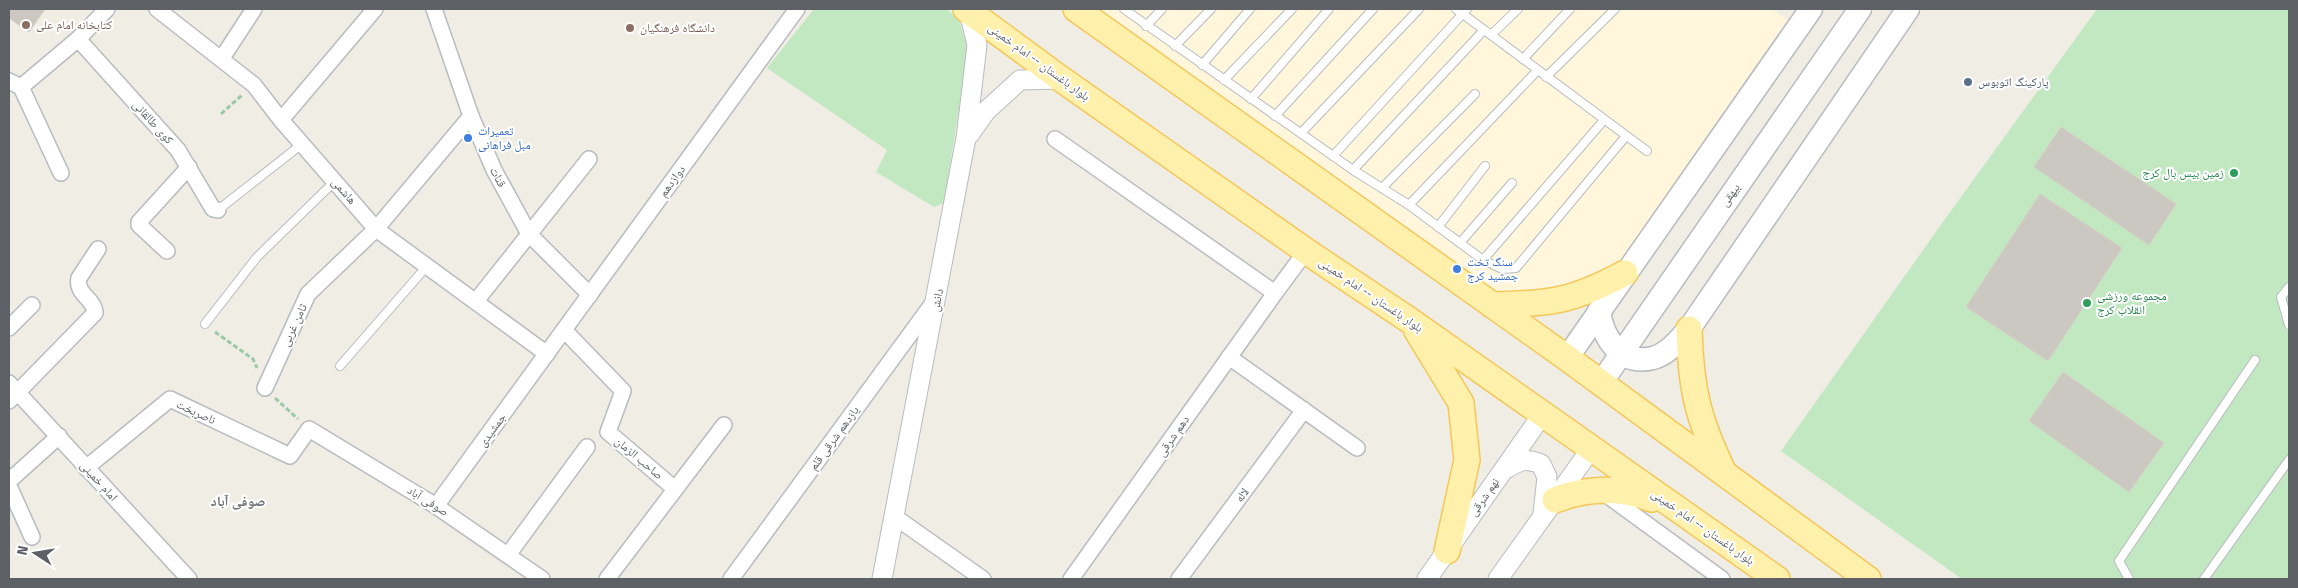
<svg xmlns="http://www.w3.org/2000/svg" width="2298" height="588" font-family="'Fira Sans','Noto Naskh Arabic',sans-serif">
<rect width="100%" height="100%" fill="#f0ede5"/>
<polygon fill="#fff6dc" points="1089,9 1772,9 1787,20 1618,264 1566,291 1499,298"/>
<g fill="#c2e8c2">
<polygon points="814,9 946,9 959,19 968,51 944,203 934,207 876,172 887,150 767,68"/>
<polygon points="2097,9 2289,9 2289,579 1962,579 1781,451 1940,226"/>
</g>
<g fill="#cbc8c2" stroke="#d5cfc3">
<polygon points="9,9 45,9 29,32 9,18"/>
<polygon points="2061,127 2176,204 2149,245 2034,167"/>
<polygon points="2040,194 2122,248 2048,361 1966,307"/>
<polygon points="2063,372 2164,443 2129,492 2029,421"/>
</g>
<g fill="none" stroke-linecap="round" stroke-linejoin="round">
<defs>
<g id="service">
<polyline points="1124,9 1353,170 1409,205 1483,260 1502,269 1516,268 1626,136"/>
<polyline points="1456,9 1647,151"/>
<polyline points="1146,26 1162,9"/>
<polyline points="1491,35 1518,9"/>
<polyline points="1175,46 1211,9"/>
<polyline points="1523,59 1570,9"/>
<polyline points="1202,65 1250,9"/>
<polyline points="1546,77 1615,9"/>
<polyline points="1224,80 1292,9"/>
<polyline points="1251,99 1329,9"/>
<polyline points="1275,116 1373,9"/>
<polyline points="1301,133 1419,9"/>
<polyline points="1333,156 1467,9"/>
<polyline points="1353,170 1484,30"/>
<polyline points="1382,188 1475,94"/>
<polyline points="1409,205 1537,71"/>
<polyline points="218,210 302,144"/>
<polyline points="1438,227 1485,166"/>
<polyline points="1460,243 1512,183"/>
<polyline points="1483,260 1604,120"/>
<polyline points="2289,287 2281,297 2289,325"/>
<polyline points="205,324 257,257 335,181"/>
<polyline points="340,366 427,266"/>
<polyline points="2129,579 2119,561 2255,360"/>
<polyline points="2204,579 2289,460"/>
</g>
<g id="minor">
<polyline points="157,9 254,85 281,120 376,229 547,354"/>
<polyline points="434,9 471,116 494,170 529,234 590,295"/>
<polyline points="78,39 178,150 213,209 218,210"/>
<polyline points="222,58 254,9"/>
<polyline points="9,81 21,87 78,39 107,9"/>
<polyline points="21,87 61,173"/>
<polyline points="281,120 375,9"/>
<polyline points="1055,139 1275,293 1306,251"/>
<polyline points="167,251 139,225 139,222 189,167"/>
<polyline points="476,301 589,159"/>
<polyline points="9,328 32,305"/>
<polyline points="564,330 623,391 608,432 675,489"/>
<polyline points="1229,357 1357,448"/>
<polyline points="9,383 189,579"/>
<polyline points="265,388 308,294 376,229 471,116"/>
<path d="M9 401 95 313C95 299 75 294 79 278L98 249"/>
<polyline points="86,468 170,399 290,456 309,429 436,506 542,579"/>
<polyline points="9,481 59,436"/>
<polyline points="9,486 32,537"/>
<polyline points="1604,493 1722,579"/>
<polyline points="436,506 797,9"/>
<polyline points="895,517 983,579"/>
<polyline points="508,555 587,447"/>
<polyline points="607,579 724,425"/>
<polyline points="731,579 933,303"/>
<polyline points="1071,579 1275,293"/>
<polyline points="1179,579 1304,410"/>
</g>
<g id="tertiary">
<polyline points="969,135 986,111 1020,80 1061,79"/>
<path d="M1504 470C1519 461 1524 457 1541 464L1547 477 1543 514"/>
<polyline points="882,579 966,138 977,45 969,11"/>
<polyline points="1427,579 1542,415"/>
<polyline points="1498,579 1591,449"/>
</g>
<g id="secondary">
<path d="M1599 311C1603 338 1620 366 1653 358 1668 354 1679 340 1689 329L1908 9"/>
<polyline points="1567,358 1811,9"/>
<polyline points="1601,383 1860,9"/>
</g>
<g id="primary">
<polyline points="966,9 1061,79 1306,251 1412,322 1777,579"/>
<polyline points="1076,9 1567,358 1868,579"/>
<path d="M1492 305C1551 304 1573 301 1625 273"/>
<path d="M1689 329C1691 388 1697 416 1722 469"/>
<polyline points="1417,331 1461,403 1467,460 1447,551"/>
<path d="M1555 500C1588 487 1619 487 1652 499"/>
</g>
</defs>
<use href="#service" stroke="#b8bbbf" stroke-width="10"/>
<use href="#minor" stroke="#b8bbbf" stroke-width="18"/>
<use href="#tertiary" stroke="#b8bbbf" stroke-width="21"/>
<use href="#secondary" stroke="#b7babf" stroke-width="25"/>
<use href="#primary" stroke="#f5c759" stroke-width="28"/>
<g stroke="#9ac9a6" stroke-width="3" stroke-dasharray="5 2.5" stroke-linecap="butt">
<polyline points="221,114 242,95"/>
<polyline points="215,332 253,359 257,368"/>
<polyline points="275,398 298,419"/>
</g>
<use href="#service" stroke="#fff" stroke-width="8"/>
<use href="#minor" stroke="#fff" stroke-width="15"/>
<use href="#tertiary" stroke="#fff" stroke-width="19"/>
<use href="#secondary" stroke="#fff" stroke-width="22"/>
<use href="#primary" stroke="#fff0ab" stroke-width="25"/>
</g>
<g fill="#8d6e63" stroke="#fff" stroke-width="2">
<circle cx="26" cy="25" r="5"/>
<circle cx="630" cy="28" r="5"/>
</g>
<circle fill="#5c6f8a" stroke="#fff" stroke-width="2" cx="1968" cy="82" r="5"/>
<g fill="#3f7fe0" stroke="#fff" stroke-width="2">
<circle cx="468" cy="138" r="5"/>
<circle cx="1457" cy="269" r="5"/>
</g>
<g fill="#2e9e5b" stroke="#fff" stroke-width="2">
<circle cx="2234" cy="173" r="5"/>
<circle cx="2087" cy="303" r="5"/>
</g>
<g text-anchor="middle" dominant-baseline="central" stroke-width="4" stroke-linejoin="round" paint-order="stroke">
<g font-size="12" fill="#785e54" stroke="#fff" text-anchor="start">
<text x="36" y="25">کتابخانه امام علی</text>
<text x="640" y="28">دانشگاه فرهنگیان</text>
</g>
<g font-size="12" fill="#5d6166" stroke="#fff">
<text transform="translate(1039 62) rotate(36)">بلوار باغستان -- امام خمینی</text>
<text transform="translate(153 122) rotate(48)">کوی طالقانی</text>
<text transform="translate(498 177) rotate(62)">قنات</text>
<text transform="translate(672 181) rotate(-54)">دوازدهم</text>
<text transform="translate(344 191) rotate(49)">هاشمی</text>
<text transform="translate(1730 195) rotate(-55)">بیهقی</text>
<text transform="translate(1371 295) rotate(34)">بلوار باغستان -- امام خمینی</text>
<text transform="translate(937 300) rotate(-79)">دانش</text>
<text transform="translate(294 325) rotate(-65)">ثامن غربی</text>
<text transform="translate(196 412) rotate(25)">ناصربخت</text>
<text transform="translate(492 430) rotate(-54)">جمشیدی</text>
<text transform="translate(1173 436) rotate(-55)">دهم شرقی</text>
<text transform="translate(834 438) rotate(-54)">یازدهم شرقی قلم</text>
<text transform="translate(639 458) rotate(40)">صاحب الزمان</text>
<text transform="translate(99 481) rotate(48)">امام خمینی</text>
<text transform="translate(1242 495) rotate(-54)">لاله</text>
<text transform="translate(1484 497) rotate(-55)">نهم شرقی</text>
<text transform="translate(428 501) rotate(32)">صوفی آباد</text>
<text transform="translate(1703 527) rotate(35)">بلوار باغستان -- امام خمینی</text>
</g>
<g font-size="12" fill="#4e5e75" stroke="#fff" text-anchor="start">
<text x="1978" y="82">پارکینگ اتوبوس</text>
</g>
<g font-size="12" fill="#366cbe" stroke="#fff" text-anchor="start">
<text x="478" y="131">تعمیرات<tspan x="478" dy="14">مبل فراهانی</tspan></text>
<text x="1467" y="262">سنگ تخت<tspan x="1467" dy="14">جمشید کرج</tspan></text>
</g>
<g font-size="12" fill="#27864d" stroke="#fff" text-anchor="end">
<text x="2224" y="173">زمین بیس بال کرج</text>
<text x="2097" y="296" text-anchor="start">مجموعه ورزشی<tspan x="2097" dy="14">انقلاب کرج</tspan></text>
</g>
<g font-size="14" font-weight="bold" fill="#6e7378" stroke="#fff">
<text x="238" y="501">صوفی آباد</text>
</g>
</g>
<rect width="2298" height="588" fill="none" stroke="#5d6166" stroke-width="20"/>
<g transform="translate(35 553) rotate(282)" stroke="#ffffff" stroke-width="4" paint-order="stroke">
<path d="M0-4L9 19L0 12L-9 19Z" fill="#5d6166"/>
<text y="-8" font-size="14" font-weight="bold" text-anchor="middle" fill="#5d6166">N</text>
</g>
</svg>
